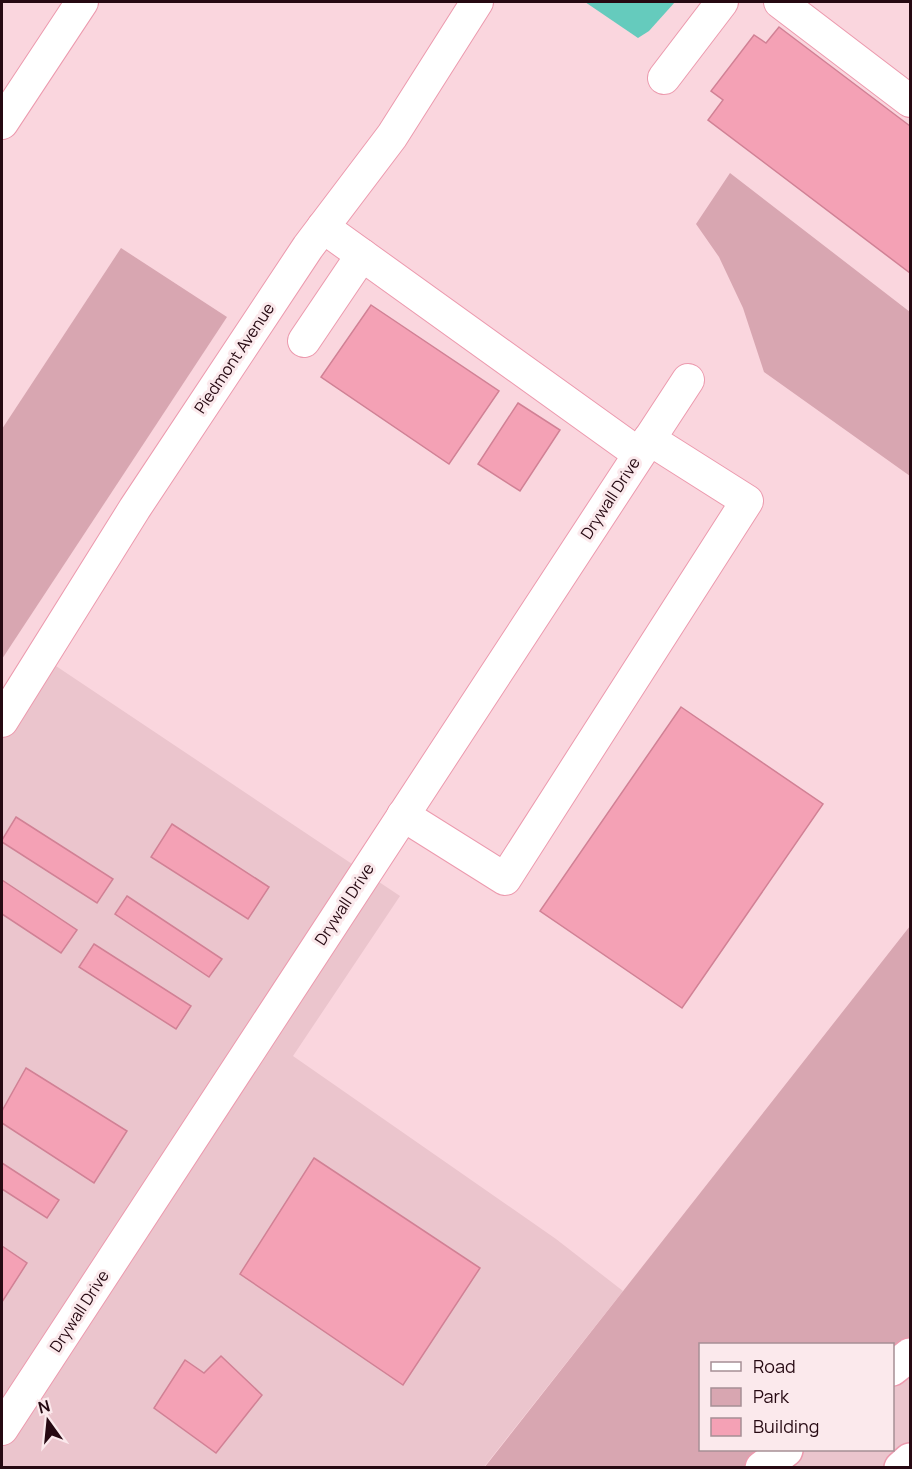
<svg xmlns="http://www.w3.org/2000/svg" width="912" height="1469" font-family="Manrope,sans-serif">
<rect width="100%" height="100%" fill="#fad6de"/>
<g fill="#ebc5cd">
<polygon points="41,656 400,896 293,1056 556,1239 623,1291 484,1467 2,1467 2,721"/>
<polygon points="910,1353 910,1467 759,1468 783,1450 892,1450 893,1367"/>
</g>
<g fill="#d8a6b1">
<polygon points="730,173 910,312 910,476 764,372 743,308 719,257 696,224"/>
<polygon points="121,248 227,317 2,659 2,429"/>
<polygon points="910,926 910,1355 893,1369 892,1344 700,1344 700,1450 786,1450 762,1467 484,1468"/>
</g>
<polygon fill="#65cbbd" points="585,2 675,2 649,31 638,38"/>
<g fill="#f4a1b5" stroke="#d18195" stroke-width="1.5">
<polygon points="779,27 910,126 910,273 708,120 723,100 711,91 754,35 766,43"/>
<polygon points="371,305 499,391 449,464 321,377"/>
<polygon points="518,403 560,430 520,491 478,464"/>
<polygon points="681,707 823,804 682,1008 540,911"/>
<polygon points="16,817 113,879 97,903 2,842 2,840"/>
<polygon points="172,824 269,887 248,919 151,857"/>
<polygon points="2,880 77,930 61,953 2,914"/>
<polygon points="127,896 222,959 209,977 115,914"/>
<polygon points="94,944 191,1006 176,1029 79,967"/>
<polygon points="26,1068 127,1131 94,1183 2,1123 2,1111"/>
<polygon points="314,1158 480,1268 403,1385 240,1274"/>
<polygon points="2,1163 59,1200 47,1218 2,1189"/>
<polygon points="2,1246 27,1263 2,1302"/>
<polygon points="221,1356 262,1395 216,1453 154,1408 185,1360 204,1373"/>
</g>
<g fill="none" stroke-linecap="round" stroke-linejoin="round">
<defs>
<g id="minor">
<polyline points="780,2 910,101"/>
<polyline points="664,78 722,2"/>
<polyline points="2,123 82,2"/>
<polyline points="323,227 639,454"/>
<polyline points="304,341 362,255"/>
<polyline points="2,721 135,508 308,247 392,136 477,2"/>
<polyline points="403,815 505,879 747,501 649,439"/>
<polyline points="2,1429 688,380"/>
</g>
<g id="highway">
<polyline points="892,1369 910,1355"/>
<polyline points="762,1468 786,1450"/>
<polyline points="901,1468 910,1460"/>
</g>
</defs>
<use href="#minor" stroke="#ec9aae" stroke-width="34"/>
<use href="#highway" stroke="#ec9aae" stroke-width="36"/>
<use href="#minor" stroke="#fff" stroke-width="32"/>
<use href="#highway" stroke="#fff" stroke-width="33"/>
</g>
<g text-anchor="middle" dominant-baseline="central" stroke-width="6" stroke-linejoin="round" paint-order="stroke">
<g font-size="16" fill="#260912" stroke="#fbe9ec">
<text transform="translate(234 358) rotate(-56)">Piedmont Avenue</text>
<text transform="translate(610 498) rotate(-57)">Drywall Drive</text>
<text transform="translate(344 904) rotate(-57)">Drywall Drive</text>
<text transform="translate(79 1311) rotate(-57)">Drywall Drive</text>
</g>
</g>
<rect width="912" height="1469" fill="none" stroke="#260912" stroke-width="6"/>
<rect x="699" y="1343" width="195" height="108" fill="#fbe9ec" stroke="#a68f95" stroke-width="1.5"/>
<rect x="711" y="1362" width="30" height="9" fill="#ffffff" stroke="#a68f95" stroke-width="1.5"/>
<text x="753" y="1373" font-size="18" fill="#260912">Road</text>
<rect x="711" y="1388" width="30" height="18" fill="#d8a6b1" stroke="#a68f95" stroke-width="1.5"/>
<text x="753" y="1403" font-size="18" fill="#260912">Park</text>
<rect x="711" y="1418" width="30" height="18" fill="#f4a1b5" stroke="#a68f95" stroke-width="1.5"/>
<text x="753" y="1433" font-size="18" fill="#260912">Building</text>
<g transform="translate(48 1421) rotate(345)" stroke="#fbe9ec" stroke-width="4.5" paint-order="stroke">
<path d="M0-4.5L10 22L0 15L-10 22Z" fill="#260912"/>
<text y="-9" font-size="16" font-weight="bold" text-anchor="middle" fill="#260912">N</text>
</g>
</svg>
